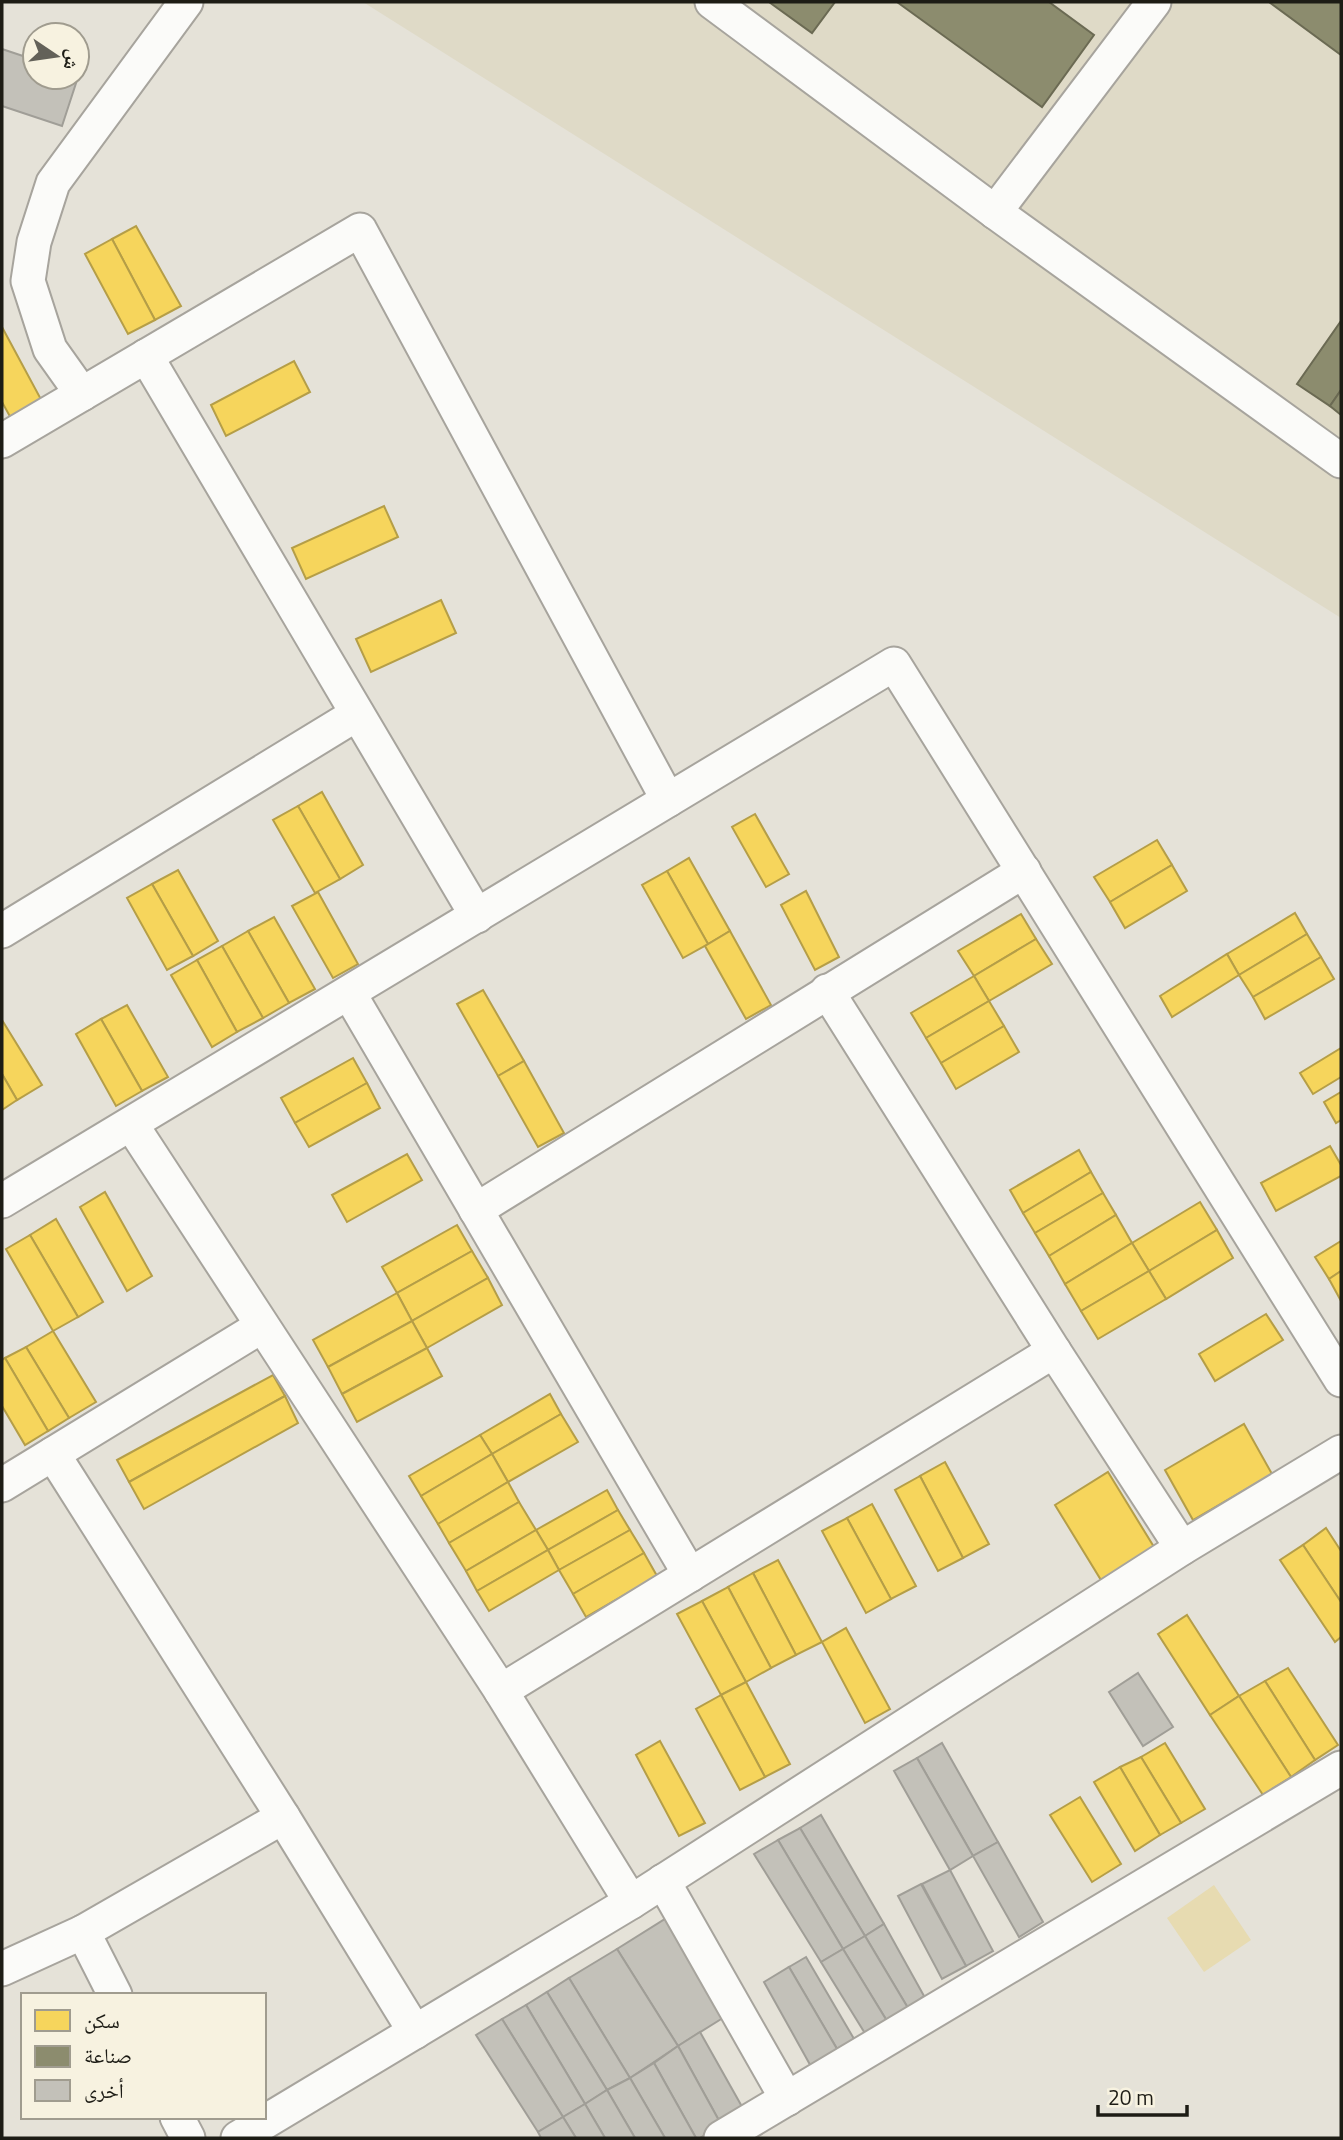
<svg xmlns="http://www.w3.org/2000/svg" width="1343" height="2140" font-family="'Titillium Web','Noto Naskh Arabic',sans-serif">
<rect width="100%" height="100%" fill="#e5e2d8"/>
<polygon fill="#dfdac7" points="363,2 1341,2 1341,618"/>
<polygon fill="#e7dbb1" points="1214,1885 1251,1940 1204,1972 1167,1918"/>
<g fill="#f6d55c" stroke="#b59e47" stroke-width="2">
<polygon points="136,226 181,306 155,320 112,239"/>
<polygon points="112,239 155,320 128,334 85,254"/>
<polygon points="2,327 44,405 13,422 2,402"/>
<polygon points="294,361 310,392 226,436 211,405"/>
<polygon points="384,506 398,537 306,579 292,548"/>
<polygon points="441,600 456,633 371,672 356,639"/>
<polygon points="322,792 363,865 340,879 298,806"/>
<polygon points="298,806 340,879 315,893 273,820"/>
<polygon points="755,814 789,874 766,887 732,827"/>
<polygon points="1157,840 1172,865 1110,902 1094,877"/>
<polygon points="689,858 730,931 708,944 667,871"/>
<polygon points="1172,865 1187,891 1125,928 1110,902"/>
<polygon points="178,870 218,941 193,956 152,884"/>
<polygon points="667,871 708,944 683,958 642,885"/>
<polygon points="152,884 193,956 167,970 127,898"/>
<polygon points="806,891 839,957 815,970 781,905"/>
<polygon points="318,892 358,964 333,978 292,906"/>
<polygon points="1295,913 1307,934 1239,975 1227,954"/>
<polygon points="1021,914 1036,939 974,976 958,951"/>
<polygon points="274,917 315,989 289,1003 248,931"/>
<polygon points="248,931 289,1003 263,1018 222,946"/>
<polygon points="730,931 771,1005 746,1019 705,946"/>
<polygon points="1307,934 1321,957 1253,997 1239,975"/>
<polygon points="1036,939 1052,964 989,1001 974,976"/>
<polygon points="222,946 263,1018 237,1032 197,960"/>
<polygon points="1227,954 1239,975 1172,1017 1160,996"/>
<polygon points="1321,957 1334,979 1265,1019 1253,997"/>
<polygon points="197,960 237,1032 212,1047 171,975"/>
<polygon points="974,976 989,1001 926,1038 911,1013"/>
<polygon points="483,990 524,1061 498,1076 457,1004"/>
<polygon points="989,1001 1004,1026 941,1063 926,1038"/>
<polygon points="127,1005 168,1077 142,1091 101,1019"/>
<polygon points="101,1019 142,1091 116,1106 76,1034"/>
<polygon points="2,1020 42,1085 17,1100 2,1074"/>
<polygon points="1004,1026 1019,1052 956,1089 941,1063"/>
<polygon points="1341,1048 1341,1077 1313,1094 1300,1073"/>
<polygon points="353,1058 367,1083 295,1123 281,1098"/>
<polygon points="524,1061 564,1133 538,1147 498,1076"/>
<polygon points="2,1074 17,1100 2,1110"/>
<polygon points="367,1083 380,1108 309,1147 295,1123"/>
<polygon points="1341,1092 1341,1120 1336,1123 1324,1102"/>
<polygon points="1330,1146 1341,1165 1341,1176 1276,1211 1261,1183"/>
<polygon points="1079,1150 1091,1172 1023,1213 1010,1190"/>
<polygon points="407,1154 422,1180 347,1222 332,1195"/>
<polygon points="1091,1172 1103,1193 1035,1233 1023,1213"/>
<polygon points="105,1192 152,1276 127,1291 80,1207"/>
<polygon points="1103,1193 1116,1215 1049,1256 1035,1233"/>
<polygon points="1200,1202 1217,1230 1149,1271 1132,1243"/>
<polygon points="1116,1215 1132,1243 1065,1284 1049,1256"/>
<polygon points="56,1219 103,1302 78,1317 30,1235"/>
<polygon points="457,1225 472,1251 397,1293 382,1267"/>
<polygon points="1217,1230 1233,1258 1166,1299 1149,1271"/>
<polygon points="30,1235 78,1317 53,1331 6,1249"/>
<polygon points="1341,1241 1341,1271 1329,1279 1315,1257"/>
<polygon points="1132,1243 1149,1271 1081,1311 1065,1284"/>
<polygon points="472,1251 488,1278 412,1321 397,1293"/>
<polygon points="1149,1271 1166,1299 1098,1339 1081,1311"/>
<polygon points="1341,1271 1341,1301 1329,1279"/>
<polygon points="488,1278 502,1305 427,1348 412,1321"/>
<polygon points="397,1293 412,1321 328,1367 313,1340"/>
<polygon points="1266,1314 1283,1340 1215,1381 1199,1354"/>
<polygon points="412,1321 427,1348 342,1394 328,1367"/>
<polygon points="53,1331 96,1402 69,1418 26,1347"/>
<polygon points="26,1347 69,1418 48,1431 5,1358"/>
<polygon points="427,1348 442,1376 357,1422 342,1394"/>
<polygon points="5,1358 48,1431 25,1445 2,1406 2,1360"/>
<polygon points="273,1375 285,1396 129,1482 117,1460"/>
<polygon points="550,1394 561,1414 492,1454 480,1435"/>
<polygon points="285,1396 298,1423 144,1509 129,1482"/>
<polygon points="561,1414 578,1442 508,1482 492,1454"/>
<polygon points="1244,1424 1272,1474 1193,1520 1165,1470"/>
<polygon points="480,1435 492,1454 421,1496 409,1476"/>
<polygon points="492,1454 508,1482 438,1524 421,1496"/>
<polygon points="945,1462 989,1544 963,1558 920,1476"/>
<polygon points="1108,1472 1154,1547 1101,1580 1055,1505"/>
<polygon points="920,1476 963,1558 938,1571 895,1490"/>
<polygon points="508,1482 519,1502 449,1543 438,1524"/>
<polygon points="607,1490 618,1510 548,1550 536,1530"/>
<polygon points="519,1502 536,1530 466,1571 449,1543"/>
<polygon points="872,1504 916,1586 891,1599 847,1518"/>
<polygon points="618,1510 630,1530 559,1570 548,1550"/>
<polygon points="847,1518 891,1599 866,1613 822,1531"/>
<polygon points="1326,1528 1341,1551 1341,1602 1303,1545"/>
<polygon points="536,1530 548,1550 477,1591 466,1571"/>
<polygon points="630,1530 644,1553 573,1594 559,1570"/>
<polygon points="1303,1545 1341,1602 1341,1637 1335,1642 1280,1560"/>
<polygon points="548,1550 559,1570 489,1611 477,1591"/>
<polygon points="644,1553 657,1576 586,1617 573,1594"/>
<polygon points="778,1560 822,1642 796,1655 753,1573"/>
<polygon points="753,1573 796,1655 771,1668 728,1587"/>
<polygon points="728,1587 771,1668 746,1682 702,1601"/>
<polygon points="702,1601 746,1682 721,1695 677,1614"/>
<polygon points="1187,1615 1239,1696 1210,1715 1158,1634"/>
<polygon points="846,1628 890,1709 865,1723 822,1642"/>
<polygon points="1288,1668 1338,1745 1315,1760 1265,1681"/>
<polygon points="1265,1681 1315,1760 1291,1777 1239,1696"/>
<polygon points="746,1682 790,1764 765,1777 721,1695"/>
<polygon points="721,1695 765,1777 740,1790 696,1709"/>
<polygon points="1239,1696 1291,1777 1263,1795 1210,1715"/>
<polygon points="660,1741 705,1823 679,1836 636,1755"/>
<polygon points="1165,1743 1205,1809 1181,1823 1141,1757"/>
<polygon points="1141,1757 1181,1823 1160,1835 1120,1767"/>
<polygon points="1120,1767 1160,1835 1135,1851 1094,1782"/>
<polygon points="1080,1797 1121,1864 1092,1882 1050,1815"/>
</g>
<g fill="#8c8c6e" stroke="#6b6a53" stroke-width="2">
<polygon points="769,2 835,2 812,33"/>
<polygon points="897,2 1049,2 1094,35 1042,107"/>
<polygon points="1269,2 1341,2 1341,55"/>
<polygon points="1341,321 1341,390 1330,406 1297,384"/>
<polygon points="1341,390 1341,415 1330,406"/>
</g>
<g fill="#c3c1b9" stroke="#a09e97" stroke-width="2">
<polygon points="2,49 35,60 35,77 77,77 77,74 79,74 62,126 2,106"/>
<polygon points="1138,1673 1173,1727 1143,1746 1109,1692"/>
<polygon points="942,1743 998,1842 973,1856 917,1758"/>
<polygon points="917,1758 973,1856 950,1870 894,1771"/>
<polygon points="821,1815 884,1924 865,1936 800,1828"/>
<polygon points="800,1828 865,1936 843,1949 778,1840"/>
<polygon points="778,1840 843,1949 821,1962 754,1854"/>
<polygon points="998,1842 1043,1922 1019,1937 973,1856"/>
<polygon points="950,1870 993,1951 966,1966 922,1884"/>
<polygon points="921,1884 966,1966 942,1979 898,1896"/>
<polygon points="665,1919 726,2016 678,2046 617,1949"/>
<polygon points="884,1924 924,1996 908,2008 865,1936"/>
<polygon points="865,1936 908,2008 887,2021 843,1949"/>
<polygon points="617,1949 678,2046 630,2078 569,1978"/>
<polygon points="843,1949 887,2021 866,2035 821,1962"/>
<polygon points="806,1957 857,2044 840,2054 789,1967"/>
<polygon points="789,1967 840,2054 813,2070 764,1982"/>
<polygon points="569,1978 630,2078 607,2090 547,1992"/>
<polygon points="547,1992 607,2090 585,2104 526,2005"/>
<polygon points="526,2005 585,2104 563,2117 502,2019"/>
<polygon points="502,2019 563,2117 538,2132 476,2035"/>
<polygon points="700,2032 745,2112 722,2126 678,2046"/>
<polygon points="678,2046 722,2126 700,2138 696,2138 654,2063"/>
<polygon points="654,2063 696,2138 665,2138 630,2078"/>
<polygon points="630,2078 665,2138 635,2138 607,2090"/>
<polygon points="607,2090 635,2138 605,2138 585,2104"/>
<polygon points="585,2104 605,2138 576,2138 563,2117"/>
<polygon points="563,2117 576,2138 541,2138 538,2132"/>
</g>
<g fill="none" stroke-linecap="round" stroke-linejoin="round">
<defs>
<g id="minor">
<polyline points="712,2 995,212 1341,461"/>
<polyline points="995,212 1154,2"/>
<polyline points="146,356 477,916"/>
<polyline points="82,394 50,349 28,281 34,242 53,183 186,2"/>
<polyline points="2,441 360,230 668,800"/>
<polyline points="2,931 357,714"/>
<polyline points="827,991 1054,1351 1182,1548"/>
<polyline points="349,993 690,1575"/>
<polyline points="131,1124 501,1691 631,1902"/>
<polyline points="2,1201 894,664 1341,1380"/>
<polyline points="476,1210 1024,871"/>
<polyline points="53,1454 283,1817 415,2032"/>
<polyline points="2,1485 262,1326"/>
<polyline points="501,1691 1054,1351"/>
<polyline points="663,1881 787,2099"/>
<polyline points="83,1932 115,1995"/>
<polyline points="2,1969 83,1932 283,1817"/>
<polyline points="177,2117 188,2138"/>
<polyline points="238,2138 631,1902 1182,1548 1341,1452"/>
<polyline points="721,2138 1341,1768"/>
</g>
</defs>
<use href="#minor" stroke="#a7a49d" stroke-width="37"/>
<use href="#minor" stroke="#fbfbf9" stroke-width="33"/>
</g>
<rect width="1343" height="2140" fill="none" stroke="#1d1c15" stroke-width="7"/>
<rect x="21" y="1993" width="245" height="126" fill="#f7f2e0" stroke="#a09c8f" stroke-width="2"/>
<rect x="35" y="2010" width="35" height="21" fill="#f6d55c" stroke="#a09c8f" stroke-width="2"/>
<text x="84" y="2028" font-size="21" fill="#1d1c15">سكن</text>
<rect x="35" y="2046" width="35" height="21" fill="#8c8c6e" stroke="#a09c8f" stroke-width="2"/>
<text x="84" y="2063" font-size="21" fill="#1d1c15">صناعة</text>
<rect x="35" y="2080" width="35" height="21" fill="#c3c1b9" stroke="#a09c8f" stroke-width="2"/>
<text x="84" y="2098" font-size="21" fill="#1d1c15">أخرى</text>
<g transform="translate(56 56) rotate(103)"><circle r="33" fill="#f7f2e0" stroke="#a09c8f" stroke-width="2"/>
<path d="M0-5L12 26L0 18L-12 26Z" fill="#636159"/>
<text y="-10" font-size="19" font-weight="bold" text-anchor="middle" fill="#1d1c15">ش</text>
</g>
<path d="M1098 2105v10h89v-10" fill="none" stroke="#1d1c15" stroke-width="3.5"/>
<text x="1108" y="2105" font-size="21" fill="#1d1c15" stroke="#f7f2e0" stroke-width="5" paint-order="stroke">20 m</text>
</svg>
